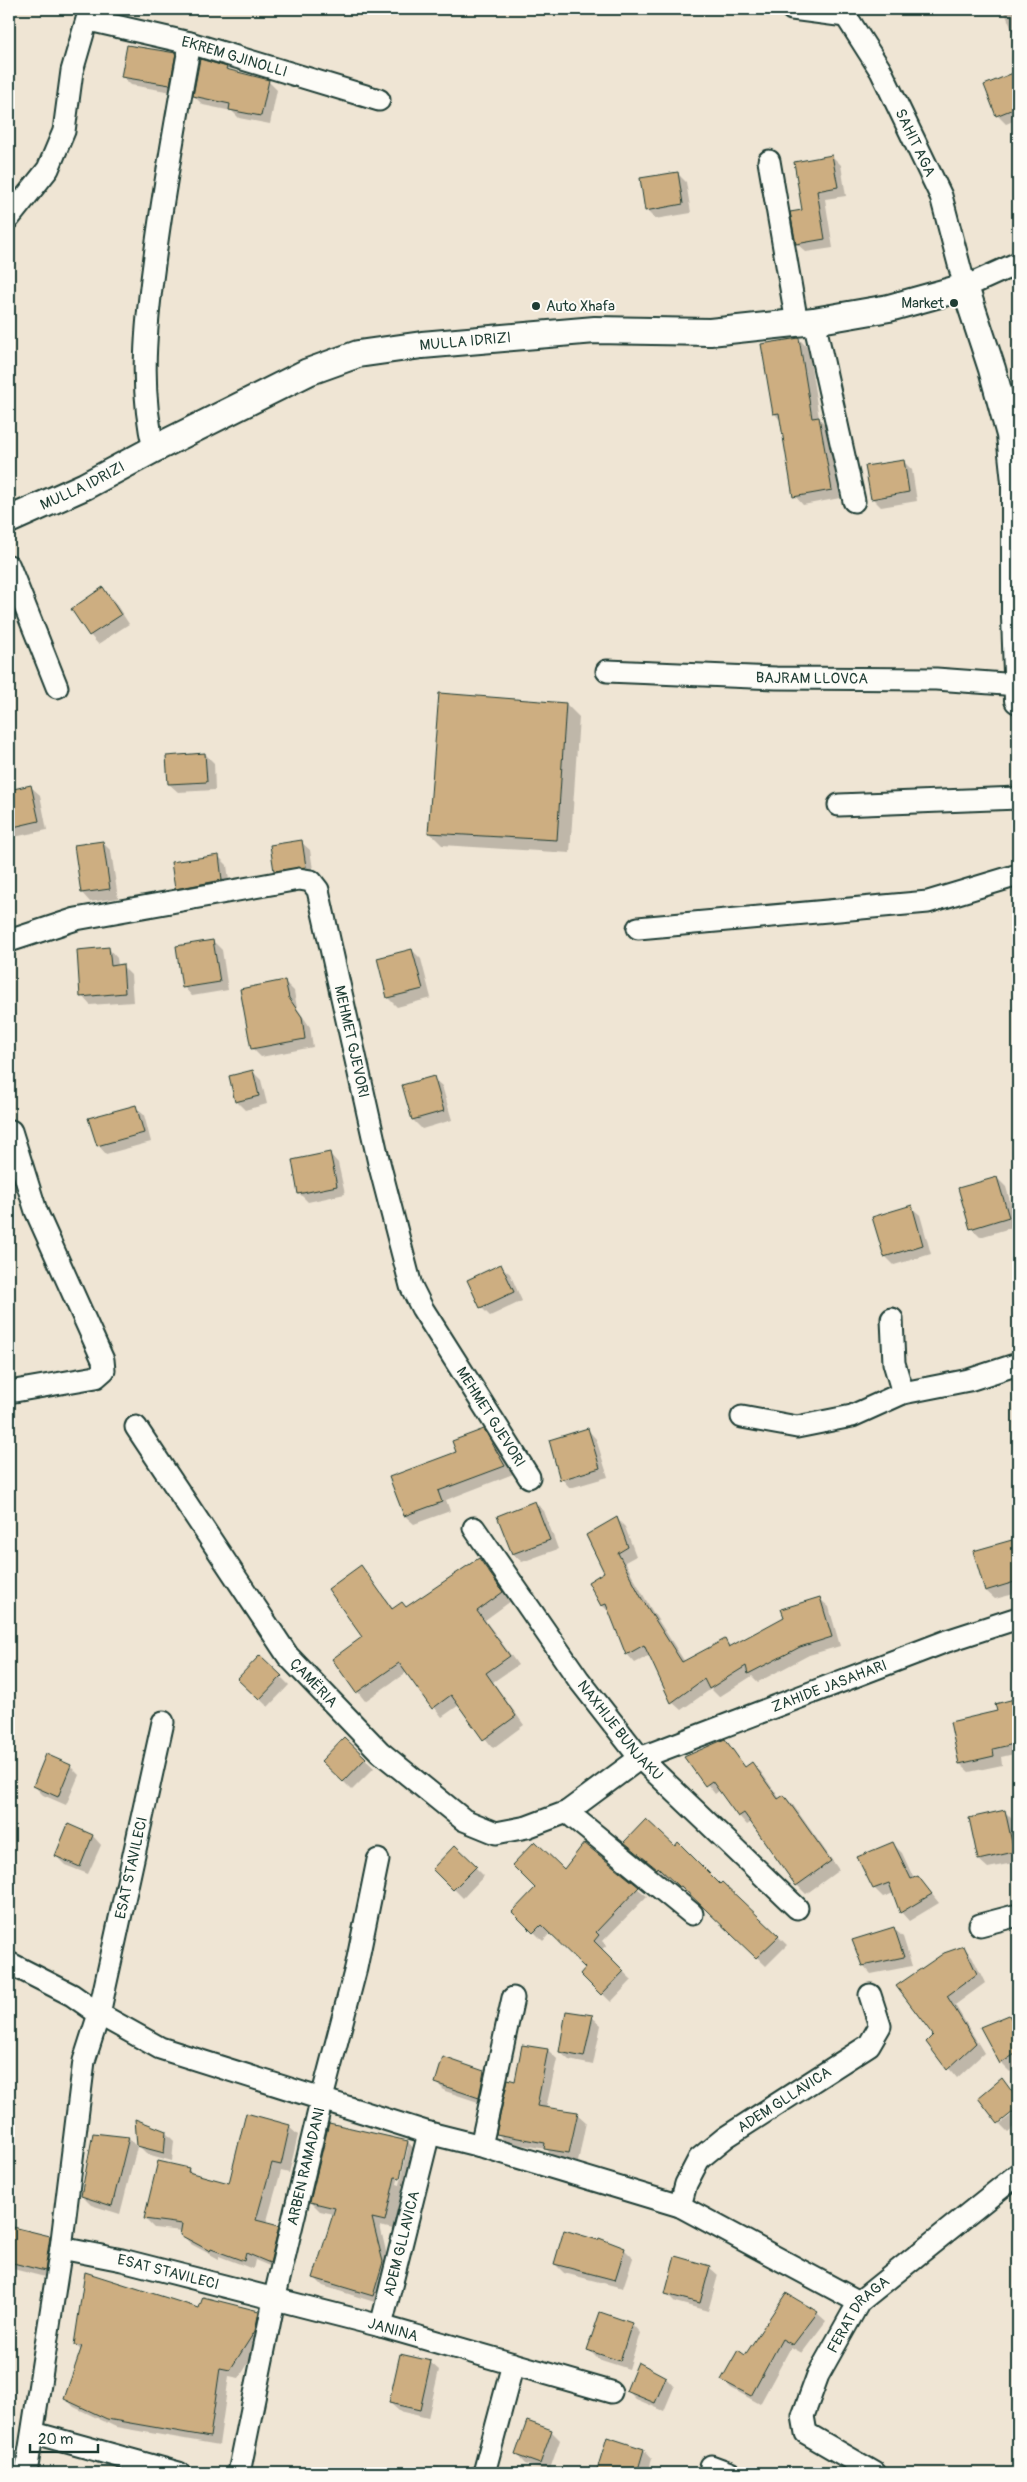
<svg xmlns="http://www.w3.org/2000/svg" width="1027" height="2482" font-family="Pangolin,sans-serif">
<rect width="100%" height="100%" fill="#efe5d4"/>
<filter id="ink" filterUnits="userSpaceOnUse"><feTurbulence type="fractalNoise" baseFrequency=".02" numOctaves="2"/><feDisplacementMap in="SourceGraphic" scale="10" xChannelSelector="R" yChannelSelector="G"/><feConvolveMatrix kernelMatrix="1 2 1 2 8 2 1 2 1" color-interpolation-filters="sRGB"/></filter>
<g filter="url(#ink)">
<g fill="#0003" fill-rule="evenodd">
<polygon points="1007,9 1018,9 1018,45 1004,10"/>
<polygon points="173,54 182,62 178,93 131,85 123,77"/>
<polygon points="226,68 229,71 268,81 277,90 270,124 239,118 232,111 203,105 194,96"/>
<polygon points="1018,72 1018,119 1006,124 997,115 985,86"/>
<polygon points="832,156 841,165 846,196 825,199 833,248 806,252 797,244 803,211"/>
<polygon points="677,173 686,182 691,213 655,219 646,210"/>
<polygon points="799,339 808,348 819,418 827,427 840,498 803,505 795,496 782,422 774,413"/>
<polygon points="903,461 912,470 917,501 881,507 872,498"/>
<polygon points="103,589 112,598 129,624 98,644 90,635 73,609"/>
<polygon points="566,704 579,717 570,853 442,845 429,832"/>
<polygon points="205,754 214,763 215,790 178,792 169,784"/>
<polygon points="31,787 40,795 47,830 9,838 9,791"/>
<polygon points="301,842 310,850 314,876 284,879 275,870"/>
<polygon points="103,843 111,851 118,898 90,902 82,893"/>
<polygon points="219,857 227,865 230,888 185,897 176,888"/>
<polygon points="213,941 222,950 228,990 192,996 184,987"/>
<polygon points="109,949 117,958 118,966 122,966 131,975 133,1002 90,1005 82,996"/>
<polygon points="412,950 421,959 431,998 397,1007 388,998 379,959"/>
<polygon points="285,982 294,991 297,1008 310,1027 313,1047 261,1057 252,1048"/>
<polygon points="252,1071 261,1080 267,1104 245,1110 236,1101"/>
<polygon points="433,1078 442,1086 452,1120 422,1129 413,1120 403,1086"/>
<polygon points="135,1107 144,1115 151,1142 106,1154 98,1145"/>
<polygon points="330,1154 338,1163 345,1194 308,1202 299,1193"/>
<polygon points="997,1178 1006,1187 1017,1226 980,1237 971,1228"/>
<polygon points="911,1207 920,1215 931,1254 894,1265 885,1256"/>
<polygon points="501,1266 510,1274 522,1301 490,1316 481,1307"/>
<polygon points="483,1430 492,1439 513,1474 446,1500 450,1511 414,1524 405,1516 457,1453"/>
<polygon points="588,1430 596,1439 608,1477 570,1488 562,1479"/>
<polygon points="535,1502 544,1511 558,1549 522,1562 513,1554 499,1516"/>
<polygon points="617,1519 625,1527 636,1556 625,1562 651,1609 685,1662 725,1641 731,1647 820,1599 829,1607 840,1646 809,1655 758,1682 752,1676 719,1697 711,1689 681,1710 672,1702 650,1655 635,1663 627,1654 611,1614 602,1605 606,1572"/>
<polygon points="1012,1541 1018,1541 1018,1593 995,1599 986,1591 975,1552"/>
<polygon points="479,1560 511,1601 485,1620 518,1665 493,1682 524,1725 493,1748 459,1705 442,1717 407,1672 365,1701 333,1660 364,1638 361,1567 394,1610 407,1608"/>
<polygon points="260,1656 289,1685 268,1707 239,1679"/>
<polygon points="1018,1700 1018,1753 1001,1757 1002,1765 969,1772 960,1764 998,1712 997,1705"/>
<polygon points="344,1739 374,1768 352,1790 323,1761"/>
<polygon points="724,1741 746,1768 752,1764 761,1772 780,1799 784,1796 793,1805 839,1870 806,1894 797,1885 752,1822 747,1825 739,1816 720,1790 715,1794 686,1757"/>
<polygon points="70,1766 79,1775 66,1805 43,1795 34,1786"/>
<polygon points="1004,1811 1013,1820 1018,1844 1018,1862 988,1868 979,1860"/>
<polygon points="93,1836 101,1845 88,1874 65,1865 56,1856"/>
<polygon points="626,1842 675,1847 720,1885 723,1883 787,1945 766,1966 691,1893 689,1895 668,1875 666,1877"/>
<polygon points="893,1844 902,1853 914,1879 918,1877 939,1903 909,1921 901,1912 894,1893 883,1897 874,1888"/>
<polygon points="584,1845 647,1896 603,1941 607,1945 601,1950 632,1980 611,2002 582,1974 587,1968 550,1933 543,1941 514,1912 564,1871"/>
<polygon points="455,1847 484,1876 463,1898 434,1869"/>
<polygon points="894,1929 903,1937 912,1966 871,1974 863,1965"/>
<polygon points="963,1947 972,1956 985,1983 955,2005 984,2053 957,2078 927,2042 935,2035 944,1954"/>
<polygon points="1009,2016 1018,2027 1018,2067 1010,2072 1001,2063 982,2028"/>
<polygon points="592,2017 601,2025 593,2065 569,2060 560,2052"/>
<polygon points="523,2047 548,2050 557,2059 546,2108 577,2114 586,2122 578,2162 554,2157 546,2149 506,2142 498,2134 516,2083"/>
<polygon points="484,2072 493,2081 487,2105 445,2091 436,2082"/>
<polygon points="1018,2110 1018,2123 1008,2132 1000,2124"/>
<path d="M330 2125 408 2142 416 2151 409 2186 403 2185 393 2229 380 2226 391 2272 381 2304 323 2286 314 2277 334 2214 320 2211 311 2202ZM406 2147H408L400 2185 397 2184Z"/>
<polygon points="289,2127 298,2135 289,2173 281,2171 266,2224 278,2227 287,2236 279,2270 255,2260 253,2269 219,2256 219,2259 191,2244 182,2235 182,2231 154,2228 145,2219 188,2169 195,2175 230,2185"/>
<polygon points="165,2132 174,2141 172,2161 147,2154 138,2145"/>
<polygon points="128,2138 137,2147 120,2214 91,2205 82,2196"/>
<polygon points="9,2227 49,2237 58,2246 53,2279 9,2268"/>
<polygon points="624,2249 633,2258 623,2288 564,2273 555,2264"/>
<polygon points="709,2267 718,2275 708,2311 675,2302 666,2293"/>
<polygon points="199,2309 258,2312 267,2321 263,2340 239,2378 229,2376 219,2445 116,2427 74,2407 65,2398 82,2351 75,2345"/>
<polygon points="817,2313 826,2321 802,2353 791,2347 760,2404 731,2388 723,2380"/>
<polygon points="601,2314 632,2324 640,2333 629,2369 598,2359 589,2350"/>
<polygon points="430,2362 439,2370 428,2418 399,2411 390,2403"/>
<polygon points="638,2364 666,2378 674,2387 664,2411 636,2399 628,2391"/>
<polygon points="551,2431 560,2440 549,2472 525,2464 517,2455"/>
<polygon points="608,2439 644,2450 652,2459 648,2473 597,2473"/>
<polygon points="9,2466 14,2472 14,2473 9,2473"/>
<polygon points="433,2466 462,2473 431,2473"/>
</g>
<g fill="#cdae81" stroke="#1f3d34">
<polygon points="127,45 176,53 170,85 121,77"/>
<polygon points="200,59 227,67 226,69 269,80 261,116 229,110 230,104 193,96"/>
<polygon points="1018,71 1018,107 996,116 984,85"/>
<polygon points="832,155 838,187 817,191 825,239 796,244 790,212 802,210 794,162"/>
<polygon points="678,172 683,204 645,211 640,178"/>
<polygon points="799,338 812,418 819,417 832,490 793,497 779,413 773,414 761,344"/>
<polygon points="904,460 909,492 871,499 865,466"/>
<polygon points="103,587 121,615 89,636 71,609"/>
<polygon points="439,693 566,703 557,840 428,833"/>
<polygon points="205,753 207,782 168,784 166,756"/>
<polygon points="31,785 39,821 9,828 9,790"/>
<polygon points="302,840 306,867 274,871 270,845"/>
<polygon points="103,841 110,889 81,893 74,845"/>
<polygon points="219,855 222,880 175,889 171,862"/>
<polygon points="213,940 220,982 182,988 176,946"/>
<polygon points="109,947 111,966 123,964 125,993 80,997 77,950"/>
<polygon points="412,949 423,989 387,998 377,958"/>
<polygon points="285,980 289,998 302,1017 305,1039 251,1049 240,989"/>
<polygon points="253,1070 259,1096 235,1102 229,1076"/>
<polygon points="434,1076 444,1111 412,1120 402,1085"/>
<polygon points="136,1105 144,1133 97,1146 88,1118"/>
<polygon points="330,1152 337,1186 298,1194 292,1160"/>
<polygon points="997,1177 1009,1217 970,1229 958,1188"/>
<polygon points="912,1205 923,1245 884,1257 872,1217"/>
<polygon points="501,1264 514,1292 480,1308 467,1280"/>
<polygon points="588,1428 600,1468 560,1480 549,1440"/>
<polygon points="484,1429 505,1466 438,1491 442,1502 404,1516 389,1477 456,1452 452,1441"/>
<polygon points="535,1501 550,1540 512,1554 497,1516"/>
<polygon points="617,1517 628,1547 618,1553 642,1599 682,1662 725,1639 729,1647 784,1617 781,1609 820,1597 832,1637 800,1647 748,1674 746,1666 709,1689 704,1679 671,1703 644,1645 626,1655 606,1604 601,1606 588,1582 604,1572 586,1535"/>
<polygon points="1012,1540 1018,1560 1018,1581 985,1591 973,1551"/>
<polygon points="479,1558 503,1592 477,1611 510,1656 486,1673 516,1716 483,1740 451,1695 432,1709 399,1663 356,1693 332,1659 362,1637 328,1589 361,1565 392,1609 402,1602 406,1607"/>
<polygon points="260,1655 282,1676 259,1700 237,1679"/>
<polygon points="1018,1698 1018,1743 993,1749 994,1756 959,1764 950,1722 997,1711 995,1704"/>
<polygon points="344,1737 366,1758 343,1782 321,1761"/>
<polygon points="725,1739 745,1767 752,1762 778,1799 784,1795 831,1861 796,1886 744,1813 738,1817 712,1781 705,1786 684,1757"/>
<polygon points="46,1754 71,1765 58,1797 33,1786"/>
<polygon points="1005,1810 1014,1852 978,1860 969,1818"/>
<polygon points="646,1819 675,1846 678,1842 720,1884 722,1882 779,1936 756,1958 681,1886 679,1887 658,1867 657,1869 624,1842"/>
<polygon points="68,1824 93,1835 80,1867 55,1856"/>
<polygon points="535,1841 564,1869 584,1843 639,1887 596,1932 599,1935 594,1941 624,1971 601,1995 580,1974 585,1968 541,1925 533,1933 512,1912 535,1888 512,1865"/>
<polygon points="893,1842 911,1879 918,1876 932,1894 900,1913 889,1883 873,1889 857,1857"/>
<polygon points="455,1845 477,1866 453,1890 432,1869"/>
<polygon points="894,1927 904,1957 862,1966 852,1940"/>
<polygon points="964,1946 977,1974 947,1996 976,2043 947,2070 926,2042 933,2035 896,1986 944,1953"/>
<polygon points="566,2011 593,2015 584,2057 559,2052"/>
<polygon points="1009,2015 1018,2032 1018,2052 1000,2064 980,2027"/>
<polygon points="522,2045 548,2049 537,2106 578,2112 569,2153 544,2149 545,2143 496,2134 508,2079 515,2081"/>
<polygon points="443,2057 484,2071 479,2098 435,2083"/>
<polygon points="1002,2078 1018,2100 1018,2108 998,2124 978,2098"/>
<polygon points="246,2113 290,2125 281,2165 272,2163 256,2220 279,2226 270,2263 246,2253 244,2261 211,2249 210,2251 180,2235 182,2224 144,2219 158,2161 189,2168 188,2172 229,2183"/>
<polygon points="135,2119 166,2131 164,2153 137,2146"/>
<polygon points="329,2123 408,2141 400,2178 395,2177 385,2221 372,2218 383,2262 373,2296 313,2278 335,2208 310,2202"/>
<polygon points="93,2133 129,2137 112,2206 81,2196"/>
<polygon points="9,2226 50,2236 45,2271 9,2262"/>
<polygon points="564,2230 598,2240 599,2238 625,2248 615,2280 554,2264"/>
<polygon points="675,2256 710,2266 700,2303 665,2294"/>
<polygon points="85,2272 199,2308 203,2297 259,2311 255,2331 230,2370 220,2368 210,2437 107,2419 64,2399 82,2346 74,2345"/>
<polygon points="786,2293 818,2312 793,2345 782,2339 751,2396 721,2380 738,2350 745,2355"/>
<polygon points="600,2312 632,2323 620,2361 587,2350"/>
<polygon points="400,2354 431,2361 420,2410 389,2403"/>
<polygon points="638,2362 666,2377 655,2403 626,2391"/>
<polygon points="527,2421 552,2430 540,2464 515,2455"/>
<polygon points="607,2437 644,2449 637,2473 596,2473"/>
</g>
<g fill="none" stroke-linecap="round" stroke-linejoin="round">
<defs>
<g id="minor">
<polyline points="792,9 846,16"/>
<path id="s1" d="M844 9 846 16 881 71 941 196 965 287 1018 263"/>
<path id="s2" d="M89 20 190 43 379 100"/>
<polyline points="769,161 797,323"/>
<polyline points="9,218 48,169 64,131 72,71 90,9"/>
<polyline points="814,321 854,501"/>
<path d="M154 449C139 389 146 324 154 264 163 190 177 116 190 43"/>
<polyline points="9,566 57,687"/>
<path id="s3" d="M607 671 776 678 936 679 1018 685"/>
<polyline points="839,805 1018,798"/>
<polyline points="638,928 928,902 1018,875"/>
<path id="s4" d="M9 941 76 919 299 879 311 881 318 890 379 1163 411 1286 422 1308 529 1477"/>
<polyline points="892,1319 894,1363 903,1393"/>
<polyline points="9,1392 96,1377 104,1370 103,1360 36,1211 11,1131"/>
<polyline points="742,1417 797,1427 852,1416 903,1393 969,1380 1018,1364"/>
<path id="s5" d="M136 1427 288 1656 380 1752 464 1820 496 1833 527 1827 567 1812 640 1758 947 1641 1018 1618"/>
<path id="s6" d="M474 1528 579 1680 640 1758 797 1908"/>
<polyline points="567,1812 692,1914"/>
<polyline points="980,1925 1018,1915"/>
<polyline points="9,1963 72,1995 99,2014 160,2048 429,2133 481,2146 680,2206 859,2302"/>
<polyline points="481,2146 513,1998"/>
<path id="s7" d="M680 2206 686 2184 699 2159 726 2137 869 2045 880 2026 870 1995"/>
<path id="s8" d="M61 2248 122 2260 381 2326 611 2392"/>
<path id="s9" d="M381 2326 429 2133"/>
<polyline points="34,2433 179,2473"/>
<polyline points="711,2466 730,2473"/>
<path id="s10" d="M26 2473 61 2248 84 2061 99 2014 163 1722"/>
<path id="s11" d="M239 2473 274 2300 322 2098 356 1968 378 1860"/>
<polyline points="484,2473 513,2364"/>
<path id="s12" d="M875 2473 806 2433 803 2416 818 2375 859 2302 1018 2174"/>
</g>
<g id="tertiary">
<path id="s13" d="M9 520 85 486 154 449 308 372 358 354 422 345 595 330 710 332 814 321 889 308 965 287 992 369 1010 435 1015 482V617L1018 700"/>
</g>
</defs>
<use href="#minor" stroke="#1f3d34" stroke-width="25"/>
<use href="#tertiary" stroke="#1f3d34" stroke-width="30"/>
<use href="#minor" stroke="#fdfcf7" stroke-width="21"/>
<use href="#tertiary" stroke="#fdfcf7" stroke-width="26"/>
</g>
</g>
<g fill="#1f3d34" stroke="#fdfcf7" stroke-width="2">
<circle cx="954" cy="303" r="5"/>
<circle cx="536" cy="306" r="5"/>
</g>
<g text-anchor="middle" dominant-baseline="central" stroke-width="4" stroke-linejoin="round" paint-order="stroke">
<g font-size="15" fill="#1f3d34" stroke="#fdfcf7">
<text stroke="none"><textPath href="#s2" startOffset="150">EKREM GJINOLLI</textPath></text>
<text stroke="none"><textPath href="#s1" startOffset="152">SAHIT AGA</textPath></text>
<text stroke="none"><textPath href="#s13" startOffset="495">MULLA IDRIZI</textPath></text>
<text stroke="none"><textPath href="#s13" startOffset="81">MULLA IDRIZI</textPath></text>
<text stroke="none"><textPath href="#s3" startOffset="205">BAJRAM LLOVCA</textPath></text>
<text stroke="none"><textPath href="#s4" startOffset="476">MEHMET GJEVORI</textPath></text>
<text stroke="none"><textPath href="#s4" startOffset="881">MEHMET GJEVORI</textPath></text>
<text stroke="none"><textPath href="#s5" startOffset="312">ÇAMËRIA</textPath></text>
<text stroke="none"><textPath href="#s5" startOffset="918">ZAHIDE JASAHARI</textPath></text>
<text stroke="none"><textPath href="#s6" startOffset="250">NAXHIJE BUNJAKU</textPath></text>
<text stroke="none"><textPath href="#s10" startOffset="615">ESAT STAVILECI</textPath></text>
<text stroke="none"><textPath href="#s7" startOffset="155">ADEM GLLAVICA</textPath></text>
<text stroke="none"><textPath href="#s11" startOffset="314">ARBEN RAMADANI</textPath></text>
<text stroke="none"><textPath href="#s9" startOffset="85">ADEM GLLAVICA</textPath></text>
<text stroke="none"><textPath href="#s8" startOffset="110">ESAT STAVILECI</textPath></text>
<text stroke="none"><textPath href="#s12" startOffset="214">FERAT DRAGA</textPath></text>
<text stroke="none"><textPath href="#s8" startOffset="342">JANINA</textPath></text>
</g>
<g font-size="15" fill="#1f3d34" stroke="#fdfcf7" text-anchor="end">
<text x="944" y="303">Market</text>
<text x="546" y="306" text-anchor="start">Auto Xhafa</text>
</g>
</g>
<rect width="1027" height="2482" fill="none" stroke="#fdfcf7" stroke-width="30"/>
<rect x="15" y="15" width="997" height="2452" fill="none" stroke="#1f3d34" stroke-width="2" filter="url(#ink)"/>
<path d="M30 2444v8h68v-8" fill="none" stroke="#1f3d34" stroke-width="2.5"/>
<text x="38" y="2444" font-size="15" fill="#1f3d34" stroke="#fdfcf7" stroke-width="4" paint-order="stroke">20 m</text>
</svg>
